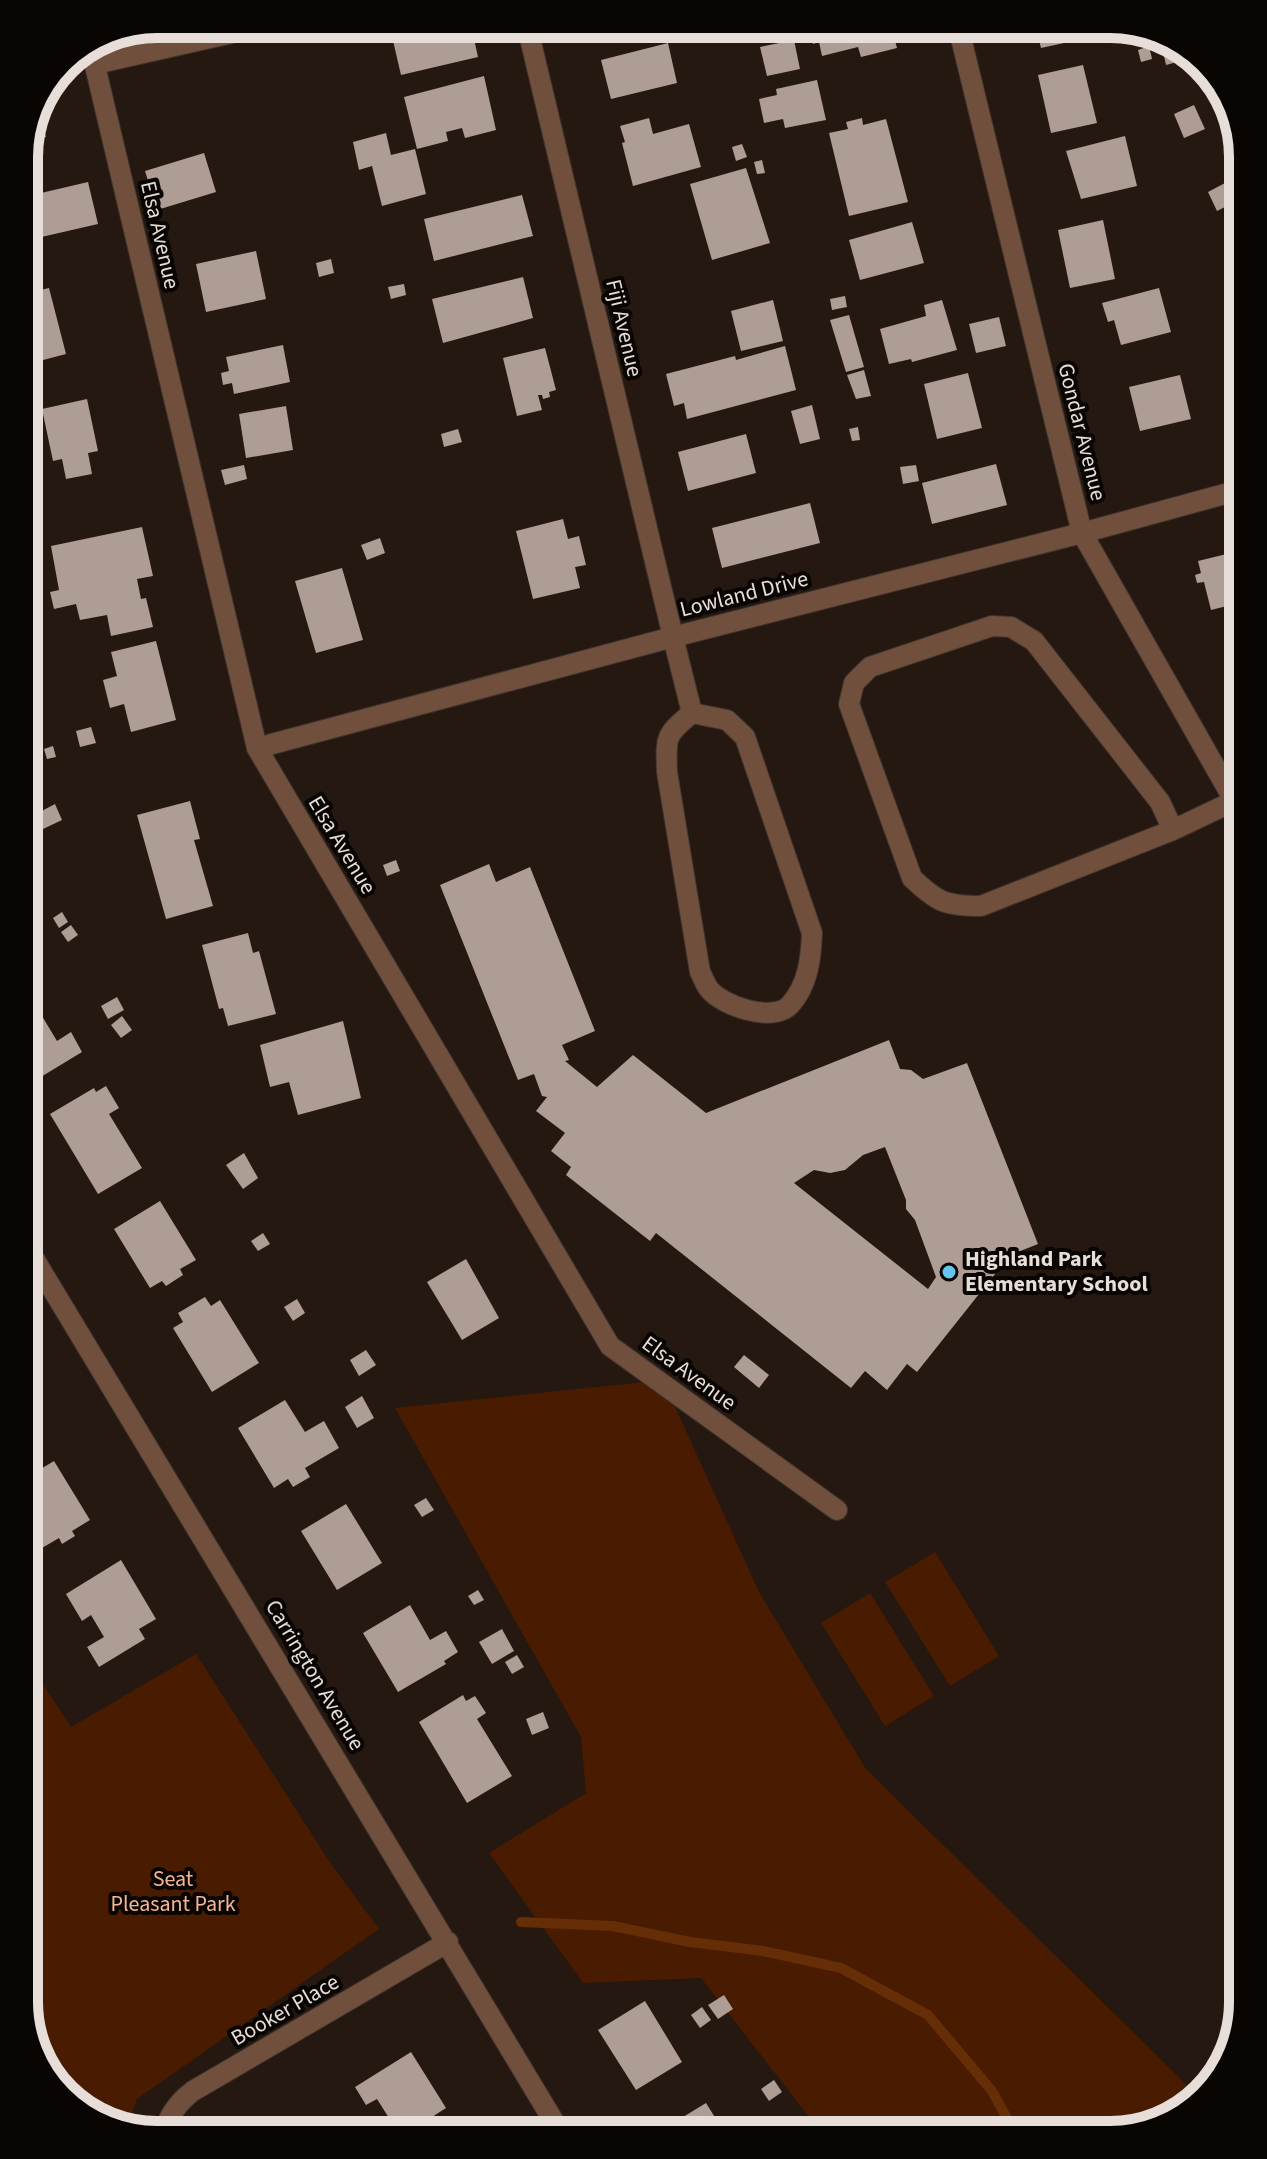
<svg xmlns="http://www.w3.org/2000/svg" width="1267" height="2159" font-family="'Source Sans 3',sans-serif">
<rect width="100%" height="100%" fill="#241811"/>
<g fill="#491b00">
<polygon points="663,1380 759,1592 866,1769 1196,2094 1205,2089 1168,2121 1110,2135 823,2135 701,1978 583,1983 489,1853 586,1793 581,1737 395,1408"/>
<polygon points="935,1552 999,1656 950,1686 885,1582"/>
<polygon points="870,1593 934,1696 885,1726 821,1623"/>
<polygon points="196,1654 331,1864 379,1929 137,2099 127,2127 83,2112 38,2060 24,2002 24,1655 71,1727"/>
</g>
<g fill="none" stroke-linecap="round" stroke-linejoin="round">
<polyline stroke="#662e06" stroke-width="10" points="521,1922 613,1926 690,1942 763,1951 841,1968 928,2015 992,2091 1016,2135"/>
</g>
<g fill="#ae9d95" fill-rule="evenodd">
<polygon points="1023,25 1074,25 1078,40 1041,48 1038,36 1026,39"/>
<polygon points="891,26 897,48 861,57 858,47 822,56 819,42 813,44 809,27"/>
<polygon points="708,28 728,28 729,36 711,40"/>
<polygon points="593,29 623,29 623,30 595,38"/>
<polygon points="472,30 478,57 401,75 391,32"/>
<polygon points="794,40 800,69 767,76 760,47"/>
<polygon points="1166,40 1184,47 1192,58 1166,65 1161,42"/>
<polygon points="668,43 677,83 611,99 601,60"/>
<polygon points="1149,46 1152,59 1141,62 1138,50"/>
<polygon points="1083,65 1097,123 1051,133 1038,75"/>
<polygon points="484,76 496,130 465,138 462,128 446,132 448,141 417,149 404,97"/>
<polygon points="817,80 826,120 785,128 783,119 764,123 759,99 777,95 776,89"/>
<polygon points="1194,105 1205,129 1184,138 1174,114"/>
<polygon points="649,118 653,134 689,124 701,167 633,186 622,143 625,142 620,126"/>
<polygon points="862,118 863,125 886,119 908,202 849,216 829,133 848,129 846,122"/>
<polygon points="43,125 46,137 37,139 41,154 24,158 24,149 34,127"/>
<polygon points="386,133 391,155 415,149 426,194 382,206 372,166 359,170 353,142"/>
<polygon points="1125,136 1137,186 1081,199 1066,151"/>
<polygon points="742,144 747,157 736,161 732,147"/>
<polygon points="204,153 216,192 157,210 145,171"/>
<polygon points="762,160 765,173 757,174 754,162"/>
<polygon points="746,168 770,243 712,260 690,184"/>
<polygon points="88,182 98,224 24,241 24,197"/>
<polygon points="1225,183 1235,202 1217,211 1208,192"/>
<polygon points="522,195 533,236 434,261 424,219"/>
<polygon points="1103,220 1115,279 1070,288 1058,230"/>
<polygon points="912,222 924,263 860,280 849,240"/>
<polygon points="256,251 266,299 206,312 196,264"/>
<polygon points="331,259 334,273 319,277 316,263"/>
<polygon points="523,277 533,318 443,343 432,299"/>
<polygon points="404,284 406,295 391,299 388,287"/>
<polygon points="49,288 66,354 24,365 24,294"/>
<polygon points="1159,288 1171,332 1121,345 1114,320 1108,322 1102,303"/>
<polygon points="845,296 847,307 832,310 830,299"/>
<polygon points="773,300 783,341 741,351 731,311"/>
<polygon points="942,300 957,350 912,362 911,359 889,364 880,329 926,316 924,305"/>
<polygon points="849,315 864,367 846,372 830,320"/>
<polygon points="999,317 1006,346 976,353 969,324"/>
<polygon points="283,345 290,382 234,394 232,383 223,385 221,373 229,371 226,357"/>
<polygon points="785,346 796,390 687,419 684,403 674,406 666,374 735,356 736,360"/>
<polygon points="545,348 556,390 549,392 550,397 543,399 542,395 538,395 542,410 517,416 503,358"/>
<polygon points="864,370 871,396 856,399 847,375"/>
<polygon points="968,373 982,428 937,439 924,384"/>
<polygon points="1180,375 1191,419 1140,431 1129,387"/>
<polygon points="87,399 98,451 88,453 92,474 66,479 62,459 53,461 42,409"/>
<polygon points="812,405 820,439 800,444 791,411"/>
<polygon points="286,406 293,450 246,458 239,414"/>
<polygon points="858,427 860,440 852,441 849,429"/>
<polygon points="458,429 462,442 444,447 441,434"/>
<polygon points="746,434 756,473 688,491 678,452"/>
<polygon points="996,464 1007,505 932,524 922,483"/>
<polygon points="244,465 247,479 225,485 221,470"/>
<polygon points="916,465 919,481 903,484 900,467"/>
<polygon points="810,503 820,543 722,568 712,528"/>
<polygon points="563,519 568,539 579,536 586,565 575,567 580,588 533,599 516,531"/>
<polygon points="142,527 153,576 137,579 141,599 146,598 153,627 111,636 107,615 80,620 76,604 54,609 50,592 59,590 51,546"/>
<polygon points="380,538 385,553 367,560 361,545"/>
<polygon points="35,539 38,554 24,558 24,541"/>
<polygon points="1243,550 1243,602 1211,610 1204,582 1197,583 1195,575 1201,573 1198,561"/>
<polygon points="342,568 363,640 316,653 295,581"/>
<polygon points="156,641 176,720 131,732 124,704 110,708 103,680 117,676 111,652"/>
<polygon points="91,727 96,743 80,747 76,731"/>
<polygon points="53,746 56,757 47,759 44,749"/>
<polygon points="190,801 200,839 194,840 213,906 166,919 137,815"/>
<polygon points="55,804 62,820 43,829 36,814"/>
<polygon points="32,847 37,859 24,865 24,850"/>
<polygon points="396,860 400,871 387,876 383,865"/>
<path d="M489 864 496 882 530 867 595 1031 562 1045 569 1060 565 1061 597 1087 633 1055 706 1113 889 1040 900 1069 911 1070 923 1079 967 1063 1038 1244 990 1263 995 1274 917 1372 907 1364 887 1390 865 1371 851 1388 656 1233 650 1241 566 1175 571 1167 551 1151 565 1133 536 1111 547 1097 542 1096 534 1074 518 1080 440 885ZM885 1147 906 1200V1209L915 1220 936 1277 928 1289 794 1183 814 1170 830 1173 845 1170 863 1155Z"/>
<polygon points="62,912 68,922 59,928 53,918"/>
<polygon points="71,925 78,935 68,942 61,932"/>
<polygon points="248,933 253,953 259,951 276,1014 228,1026 223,1008 219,1009 202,945"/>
<polygon points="24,986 57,1041 71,1032 82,1052 26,1086 24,1082"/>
<polygon points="117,997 124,1010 108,1019 101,1006"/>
<polygon points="122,1016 132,1030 121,1038 111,1025"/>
<polygon points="343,1021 361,1098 298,1115 289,1082 270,1087 260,1045"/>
<polygon points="106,1086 119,1108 109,1114 142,1168 98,1194 50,1114 94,1088 96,1092"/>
<polygon points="244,1153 258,1178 243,1189 226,1165"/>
<polygon points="160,1201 196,1260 180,1269 183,1275 166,1286 162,1281 150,1288 114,1229"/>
<polygon points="263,1233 270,1244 258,1251 251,1241"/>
<polygon points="466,1259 499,1318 462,1340 427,1282"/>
<polygon points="205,1297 211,1306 220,1300 259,1363 212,1392 173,1328 183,1322 178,1313"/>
<polygon points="297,1299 305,1313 293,1321 284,1307"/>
<polygon points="366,1350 376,1365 359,1376 350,1360"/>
<polygon points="744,1355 769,1375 759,1388 734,1367"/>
<polygon points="362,1396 374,1418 357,1428 345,1407"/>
<polygon points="285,1400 305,1432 324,1421 339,1448 305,1468 310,1477 293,1487 288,1479 274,1488 238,1428"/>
<polygon points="54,1461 90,1520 72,1531 75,1536 62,1544 59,1538 42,1548 24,1518 24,1479"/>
<polygon points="426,1498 434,1510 422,1517 414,1505"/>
<polygon points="346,1504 382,1563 337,1590 301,1531"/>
<polygon points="121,1560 156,1619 139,1629 145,1639 99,1667 87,1647 104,1637 91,1615 82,1621 66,1594"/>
<polygon points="478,1590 484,1600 474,1605 468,1596"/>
<polygon points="410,1605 430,1640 446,1631 458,1652 444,1661 446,1664 398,1692 363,1633"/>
<polygon points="24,1610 36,1631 24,1638"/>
<polygon points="502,1629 514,1651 492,1664 479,1642"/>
<polygon points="517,1655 524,1667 512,1674 505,1662"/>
<polygon points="463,1695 466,1701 475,1696 486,1713 477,1719 512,1776 467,1803 419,1722"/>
<polygon points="543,1712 549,1728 532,1735 526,1719"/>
<polygon points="724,1995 733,2009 718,2019 708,2005"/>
<polygon points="645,2001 682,2062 636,2090 598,2030"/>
<polygon points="702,2007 711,2020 700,2028 691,2015"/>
<polygon points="411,2052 446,2108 432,2117 436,2123 419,2133 416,2128 404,2135 391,2135 388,2130 394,2126 377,2099 366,2105 355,2087"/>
<polygon points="774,2080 782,2092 769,2101 761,2089"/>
<polygon points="706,2103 726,2135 662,2135 660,2131"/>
</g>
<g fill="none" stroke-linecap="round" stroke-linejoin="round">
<defs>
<g id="service">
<polyline points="673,637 692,713"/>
<path d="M692 713 727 720 745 737 812 933C811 959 808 985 790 1005 773 1023 722 1006 709 989 705 984 703 977 700 972L667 772C666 737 664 736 692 713Z"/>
<path d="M1173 830 1160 802 1034 641 1011 627 992 626 870 667 854 683 849 704 912 878C937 902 945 906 981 906L1173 830 1234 801"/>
</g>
<g id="minor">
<polyline points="958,26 1082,533 1243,816"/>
<polyline points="528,30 673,637"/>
<polyline points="90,45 257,748 610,1346 837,1510"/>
<polyline points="95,64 232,33"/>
<polyline points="257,748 673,637 1082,533 1243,489"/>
<polyline points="24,1242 562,2135"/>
<path d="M162 2135C169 2116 177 2103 193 2091L448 1942"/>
</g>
</defs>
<use href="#service" stroke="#3f342d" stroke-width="22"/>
<use href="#minor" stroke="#3f342d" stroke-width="22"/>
<use href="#service" stroke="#704f3d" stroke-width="20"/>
<use href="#minor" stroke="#704f3d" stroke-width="20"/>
</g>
<circle fill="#65c5ef" stroke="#090503" stroke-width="3" cx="949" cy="1272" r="8"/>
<g text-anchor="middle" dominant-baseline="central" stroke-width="8" stroke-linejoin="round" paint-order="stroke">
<g font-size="22" fill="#e7ded9" stroke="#090503">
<text transform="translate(160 235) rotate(77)">Elsa Avenue</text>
<text transform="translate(624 328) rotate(77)">Fiji Avenue</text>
<text transform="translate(1082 432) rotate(76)">Gondar Avenue</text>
<text transform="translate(744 594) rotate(-14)">Lowland Drive</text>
<text transform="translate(342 845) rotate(59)">Elsa Avenue</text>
<text transform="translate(689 1373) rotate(36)">Elsa Avenue</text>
<text transform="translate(315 1675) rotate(59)">Carrington Avenue</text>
<text transform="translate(285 2010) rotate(-30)">Booker Place</text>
</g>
<g font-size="22" font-weight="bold" fill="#e7ded9" stroke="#090503" text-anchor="start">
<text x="965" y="1259">Highland Park<tspan x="965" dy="25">Elementary School</tspan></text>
</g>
<g font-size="22" fill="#f6b693" stroke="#090503">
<text x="173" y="1879">Seat<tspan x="173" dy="25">Pleasant Park</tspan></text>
</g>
</g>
<path d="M0 0H1267V2159H0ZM157 38H1110A119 119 0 0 1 1229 157V2002A119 119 0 0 1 1110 2121H157A119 119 0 0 1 38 2002V157A119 119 0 0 1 157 38Z" fill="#090503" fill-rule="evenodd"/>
<path fill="none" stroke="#e7ded9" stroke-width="10" d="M157 38H1110A119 119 0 0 1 1229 157V2002A119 119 0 0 1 1110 2121H157A119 119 0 0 1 38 2002V157A119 119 0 0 1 157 38Z"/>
</svg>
